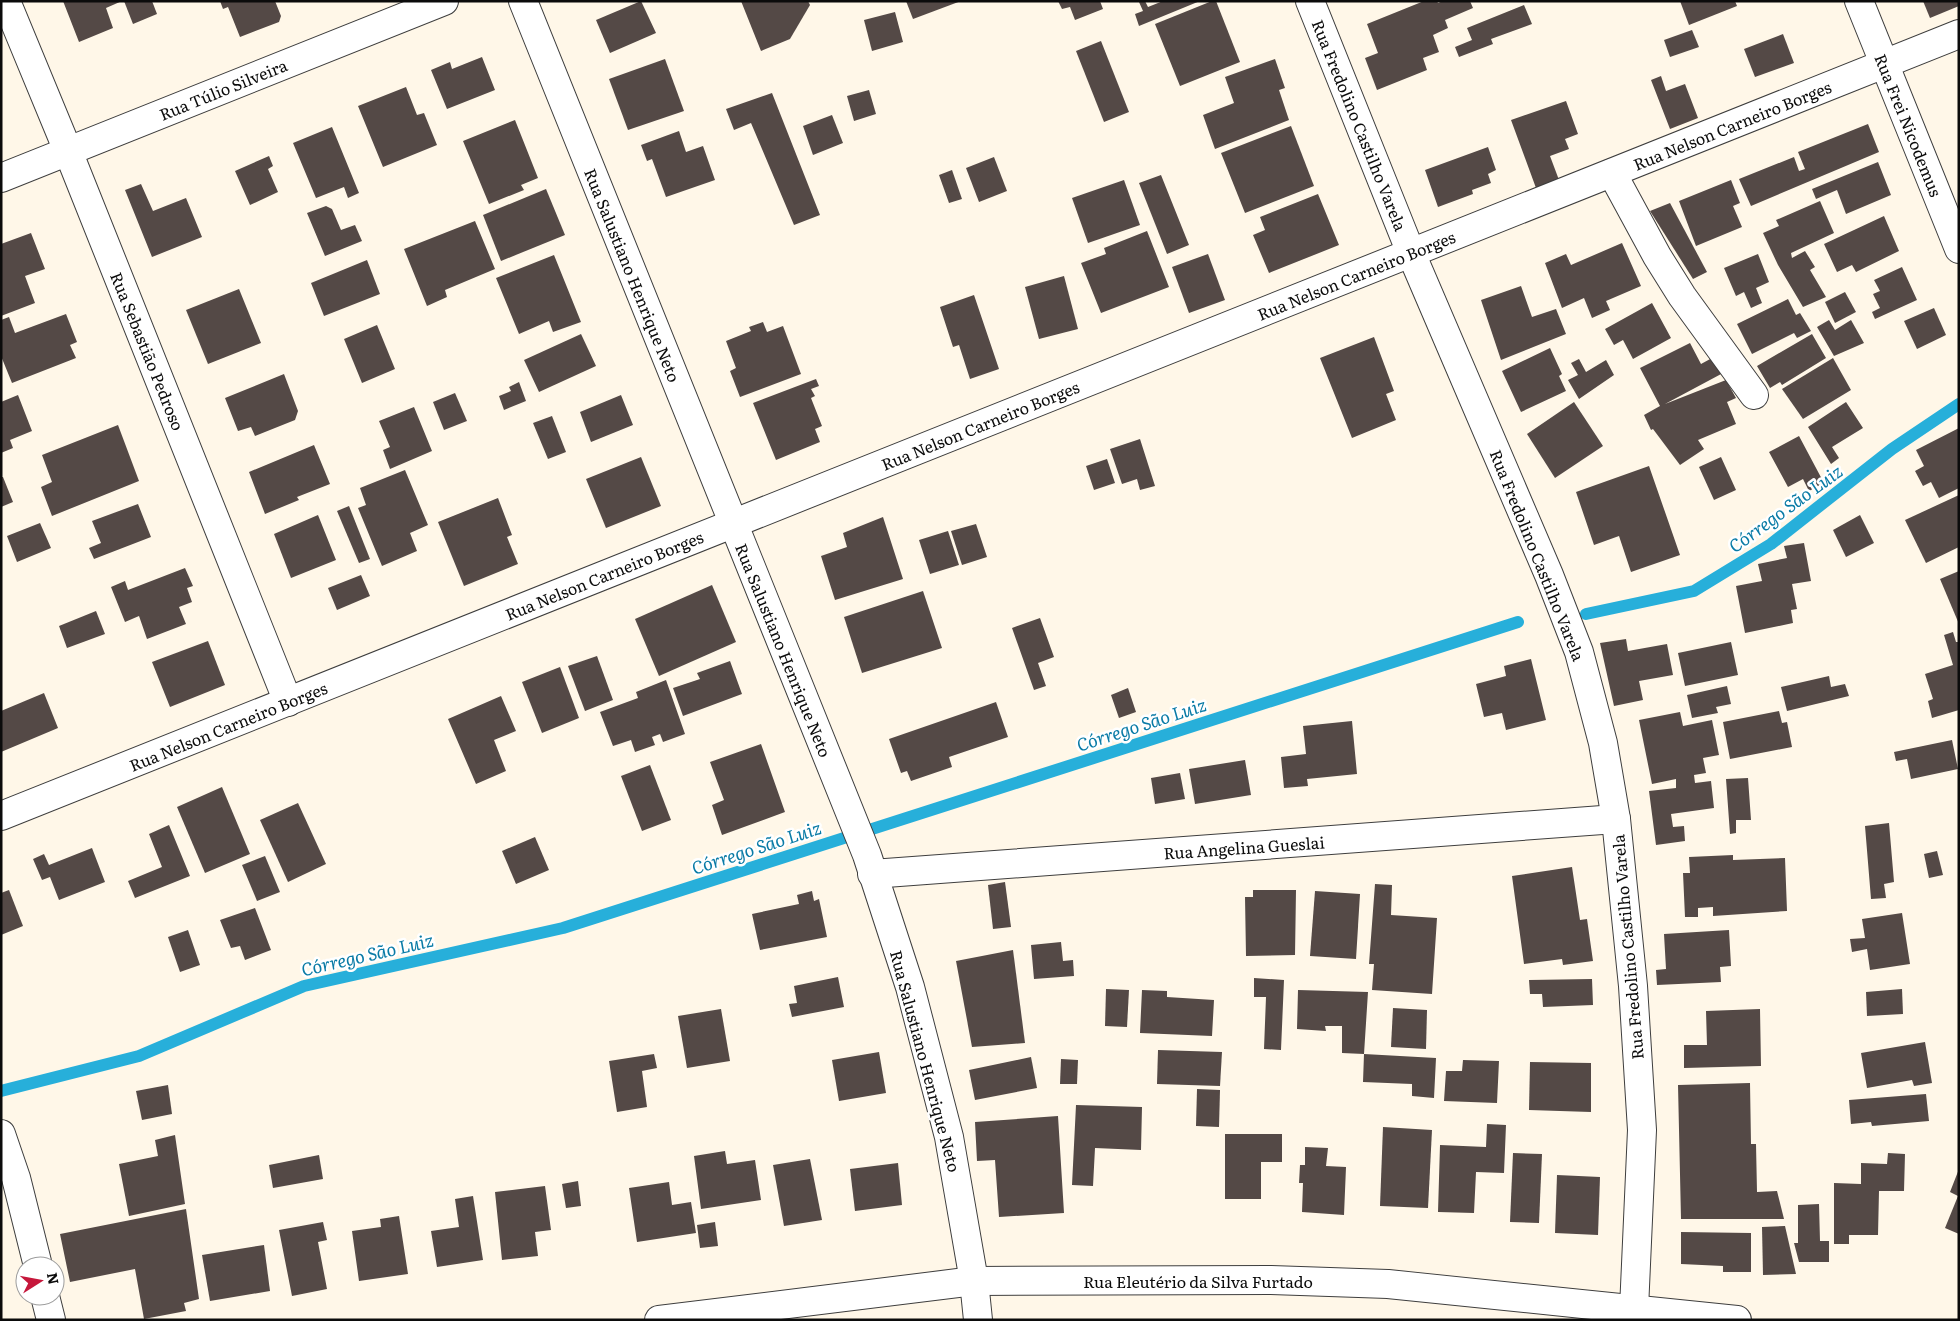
<svg xmlns="http://www.w3.org/2000/svg" width="1960" height="1321" font-family="Literata,serif">
<rect width="100%" height="100%" fill="#fff7e8"/>
<g fill="none" stroke-linecap="round" stroke-linejoin="round">
<g stroke="#27afda" stroke-width="12">
<polyline points="1586,614 1694,591 1771,544 1892,449 1959,404"/>
<polyline points="1,1091 139,1056 304,986 563,928 1518,622"/>
</g>
</g>
<g fill="#544946">
<polygon points="63,1 122,1 106,8 113,28 79,42"/>
<polygon points="124,1 152,1 157,14 133,24"/>
<polygon points="220,1 275,1 281,16 279,22 240,37 228,7 223,9"/>
<polygon points="641,1 656,33 610,53 596,20"/>
<polygon points="741,1 808,1 810,5 790,39 761,51"/>
<polygon points="906,1 961,1 913,19"/>
<polygon points="1058,1 1100,1 1103,9 1075,20 1070,7 1062,9"/>
<polygon points="1145,1 1148,7 1163,1 1200,1 1139,26 1135,14 1143,11 1139,2"/>
<polygon points="1212,1 1216,1 1240,62 1180,86 1155,24"/>
<polygon points="1424,1 1437,1 1438,3 1443,1 1470,1 1473,8 1445,20 1448,28 1433,35 1439,52 1423,58 1427,70 1377,90 1365,58 1378,53 1367,24"/>
<polygon points="1680,1 1735,1 1737,6 1689,25"/>
<polygon points="1923,1 1959,1 1959,6 1930,18"/>
<polygon points="1524,5 1532,24 1491,39 1493,44 1459,57 1455,47 1472,40 1467,28"/>
<polygon points="895,12 903,42 872,51 864,20"/>
<polygon points="1692,30 1699,47 1670,57 1664,40"/>
<polygon points="1783,34 1794,63 1755,77 1744,49"/>
<polygon points="1101,41 1129,112 1104,122 1076,51"/>
<polygon points="482,57 495,90 447,109 431,70 450,62 452,69"/>
<polygon points="665,59 684,111 628,130 609,79"/>
<polygon points="1275,59 1285,88 1279,90 1289,120 1215,149 1203,115 1234,103 1225,77"/>
<polygon points="1661,76 1666,91 1685,84 1698,118 1670,129 1651,80"/>
<polygon points="406,87 417,115 424,113 437,145 383,167 358,106"/>
<polygon points="869,90 876,114 854,121 847,96"/>
<polygon points="772,93 820,215 794,225 751,123 734,130 726,109"/>
<polygon points="1566,101 1578,134 1565,139 1569,149 1550,156 1559,180 1536,188 1511,120"/>
<polygon points="832,115 843,143 813,155 803,126"/>
<polygon points="515,120 538,178 521,185 524,190 489,204 463,141"/>
<polygon points="1868,124 1879,152 1751,206 1739,179 1794,157 1799,171 1805,169 1798,152"/>
<polygon points="1291,126 1314,186 1245,213 1221,153"/>
<polygon points="332,127 359,193 348,198 344,187 316,198 293,143"/>
<polygon points="679,131 686,152 703,146 715,180 666,197 652,159 647,161 641,145"/>
<polygon points="1488,147 1496,170 1488,174 1491,183 1472,190 1473,194 1438,207 1425,170"/>
<polygon points="269,156 273,166 268,169 278,192 250,205 235,171"/>
<polygon points="994,157 1007,191 979,202 966,168"/>
<polygon points="1878,162 1891,195 1846,214 1837,190 1816,199 1812,189"/>
<polygon points="952,170 962,199 949,203 939,175"/>
<polygon points="1161,175 1189,245 1167,254 1139,183"/>
<polygon points="1124,180 1140,225 1088,243 1072,198"/>
<polygon points="1731,180 1740,203 1733,206 1742,227 1696,246 1679,201"/>
<polygon points="141,184 153,211 186,198 202,237 152,257 125,190"/>
<polygon points="546,189 565,235 501,261 483,215"/>
<polygon points="1318,194 1339,245 1269,273 1253,235 1265,230 1260,217"/>
<polygon points="1820,201 1834,233 1791,253 1792,258 1805,251 1815,267 1810,270 1826,297 1803,307 1778,265 1763,233 1779,226 1776,220"/>
<polygon points="1670,203 1707,272 1693,279 1650,211"/>
<polygon points="326,206 332,209 341,230 355,225 362,241 325,256 307,213"/>
<polygon points="1884,216 1899,251 1856,272 1852,265 1837,272 1824,244"/>
<polygon points="475,221 495,269 445,290 447,297 427,306 404,249"/>
<polygon points="1147,231 1169,287 1101,313 1081,263 1106,254 1104,248"/>
<polygon points="31,233 45,269 25,276 35,303 1,316 1,244"/>
<polygon points="1622,243 1641,286 1606,301 1610,310 1592,318 1584,298 1562,308 1545,263 1566,254 1571,265"/>
<polygon points="1208,254 1225,300 1189,313 1172,267"/>
<polygon points="1758,254 1769,282 1756,288 1762,303 1751,308 1744,292 1736,296 1724,268"/>
<polygon points="554,255 581,322 553,332 549,321 519,334 496,278"/>
<polygon points="367,260 380,294 324,316 311,283"/>
<polygon points="1902,267 1917,300 1875,319 1872,312 1880,308 1873,294 1880,291 1874,280"/>
<polygon points="1064,276 1078,329 1039,339 1025,287"/>
<polygon points="1521,286 1532,317 1556,309 1566,334 1501,360 1481,300"/>
<polygon points="239,289 261,343 208,364 186,310"/>
<polygon points="1845,292 1856,312 1835,323 1825,302"/>
<polygon points="974,295 999,369 970,379 959,345 953,347 940,307"/>
<polygon points="1788,299 1796,315 1800,313 1811,331 1797,338 1794,333 1752,354 1737,324"/>
<polygon points="1652,303 1671,338 1633,359 1623,340 1614,345 1605,329"/>
<polygon points="1934,308 1946,335 1917,349 1904,321"/>
<polygon points="66,314 77,342 70,345 76,358 12,383 1,356 1,320 9,317 15,333"/>
<polygon points="1829,320 1835,330 1851,320 1864,343 1834,356 1817,327"/>
<polygon points="763,322 767,332 783,326 801,374 740,397 730,371 736,368 726,341 751,331 749,327"/>
<polygon points="377,325 395,369 362,383 344,339"/>
<polygon points="581,334 596,366 539,392 524,360"/>
<polygon points="1812,334 1826,358 1782,385 1780,382 1770,388 1757,366"/>
<polygon points="1374,337 1394,391 1386,394 1396,420 1352,438 1320,358"/>
<polygon points="1690,343 1701,364 1712,358 1723,373 1665,404 1726,380 1736,398 1727,402 1736,424 1698,440 1704,449 1680,465 1653,429 1651,430 1644,415 1660,406 1640,368"/>
<polygon points="1550,348 1562,374 1559,376 1566,391 1521,412 1502,371"/>
<polygon points="1833,358 1851,390 1803,419 1782,389"/>
<polygon points="1579,359 1586,372 1606,360 1614,375 1579,399 1568,380 1578,375 1571,363"/>
<polygon points="284,374 298,411 295,420 255,436 251,427 238,431 225,398"/>
<polygon points="816,379 819,386 811,389 815,396 811,398 822,426 815,429 820,442 776,460 753,403"/>
<polygon points="519,382 526,401 504,410 499,396 511,391 509,387"/>
<polygon points="455,393 467,421 444,430 433,402"/>
<polygon points="18,395 32,431 10,440 13,448 1,453 1,402"/>
<polygon points="621,395 633,425 591,442 580,412"/>
<polygon points="1574,402 1603,446 1555,478 1527,434"/>
<polygon points="1846,402 1863,428 1832,447 1839,458 1831,464 1808,427"/>
<polygon points="414,407 432,451 390,469 383,450 390,447 379,421"/>
<polygon points="552,416 566,452 548,459 533,423"/>
<polygon points="118,425 139,481 52,516 41,487 52,482 42,455"/>
<polygon points="1959,428 1959,488 1939,498 1931,482 1923,486 1915,471 1924,466 1916,450"/>
<polygon points="1799,436 1824,483 1809,491 1803,479 1788,487 1769,452"/>
<polygon points="1140,439 1155,486 1140,490 1137,479 1122,484 1110,449"/>
<polygon points="314,445 330,484 297,497 299,500 265,514 249,472"/>
<polygon points="641,457 661,506 606,528 586,479"/>
<polygon points="1721,457 1736,490 1714,500 1699,467"/>
<polygon points="1107,459 1115,483 1094,490 1086,466"/>
<polygon points="1649,466 1680,555 1631,572 1619,536 1594,545 1576,492"/>
<polygon points="405,470 428,525 410,533 417,551 382,566 358,508 366,505 360,488"/>
<polygon points="1,477 3,477 13,502 1,507"/>
<polygon points="1959,495 1959,547 1926,563 1905,520"/>
<polygon points="498,498 512,535 507,537 518,564 464,586 438,522"/>
<polygon points="138,504 151,537 94,559 89,548 101,543 92,521"/>
<polygon points="349,506 370,559 359,563 337,511"/>
<polygon points="318,515 336,560 291,578 274,534"/>
<polygon points="1860,515 1874,543 1846,557 1833,530"/>
<polygon points="883,517 903,579 835,600 821,556 847,547 843,533"/>
<polygon points="40,523 51,548 17,562 7,536"/>
<polygon points="976,524 987,557 962,565 951,531"/>
<polygon points="948,531 959,565 930,574 919,540"/>
<polygon points="1804,543 1811,581 1792,584 1797,609 1791,610 1793,623 1745,633 1736,586 1762,581 1758,564 1787,558 1784,546"/>
<polygon points="185,568 193,586 187,588 192,602 179,607 186,624 147,639 139,616 125,622 111,587 125,581 128,590"/>
<polygon points="1959,571 1959,624 1940,579"/>
<polygon points="361,575 370,596 337,610 328,588"/>
<polygon points="712,585 736,642 659,676 635,619"/>
<polygon points="923,591 942,648 862,673 844,617"/>
<polygon points="96,611 105,634 67,648 59,626"/>
<polygon points="1040,618 1054,657 1038,663 1046,686 1034,690 1012,628"/>
<polygon points="1953,632 1956,642 1959,642 1959,710 1932,718 1928,701 1933,699 1925,674 1953,665 1944,635"/>
<polygon points="1626,639 1628,651 1667,644 1673,675 1639,681 1643,700 1614,706 1600,643"/>
<polygon points="208,641 225,685 170,707 152,662"/>
<polygon points="1731,642 1738,675 1685,686 1678,653"/>
<polygon points="597,656 613,700 585,711 568,666"/>
<polygon points="1531,659 1546,720 1506,730 1502,713 1484,717 1476,684 1506,676 1504,666"/>
<polygon points="730,661 742,694 683,716 673,688 700,679 697,673"/>
<polygon points="560,667 579,718 542,733 522,682"/>
<polygon points="1829,676 1831,687 1845,684 1849,696 1787,711 1781,687"/>
<polygon points="666,680 685,734 663,742 660,734 652,737 655,745 635,752 631,740 613,746 600,712 638,698 636,692"/>
<polygon points="1727,686 1731,704 1716,707 1718,713 1692,718 1687,695"/>
<polygon points="1128,688 1136,712 1119,718 1111,695"/>
<polygon points="44,693 58,728 1,752 1,711"/>
<polygon points="501,696 516,731 494,740 506,771 476,784 448,719"/>
<polygon points="996,702 1008,737 949,757 952,767 911,781 907,771 901,773 889,739"/>
<polygon points="1779,711 1782,723 1787,722 1792,747 1730,759 1723,722"/>
<polygon points="1680,712 1683,726 1712,720 1719,755 1703,758 1706,773 1694,775 1695,783 1711,781 1714,808 1671,814 1673,827 1684,826 1685,841 1656,845 1649,791 1676,788 1676,779 1652,784 1639,720"/>
<polygon points="1352,721 1357,774 1307,779 1308,786 1284,788 1281,757 1306,754 1303,726"/>
<polygon points="1952,740 1958,769 1911,779 1907,759 1896,761 1894,752"/>
<polygon points="761,744 785,812 722,835 712,805 724,800 710,762"/>
<polygon points="1245,760 1251,795 1195,804 1189,769"/>
<polygon points="650,765 671,820 642,831 621,776"/>
<polygon points="1180,773 1185,799 1155,804 1151,778"/>
<polygon points="1748,778 1751,820 1736,820 1736,833 1730,834 1726,779"/>
<polygon points="222,787 250,854 205,873 177,807"/>
<polygon points="298,803 326,864 288,882 260,820"/>
<polygon points="1889,823 1894,882 1884,884 1886,898 1871,899 1865,826"/>
<polygon points="169,825 190,876 135,898 128,881 162,867 149,834"/>
<polygon points="535,837 549,870 516,884 502,851"/>
<polygon points="92,848 105,882 59,900 50,877 42,880 33,859 44,854 49,865"/>
<polygon points="1937,851 1943,875 1929,878 1924,854"/>
<polygon points="1733,855 1733,860 1785,858 1787,911 1713,916 1713,907 1698,908 1698,917 1685,917 1683,873 1690,873 1689,857"/>
<polygon points="265,856 280,892 257,901 242,865"/>
<polygon points="1572,867 1580,920 1587,919 1593,961 1563,965 1562,959 1524,964 1512,876"/>
<polygon points="1005,882 1011,927 993,929 988,885"/>
<polygon points="1375,884 1392,885 1391,915 1437,918 1432,994 1372,990 1374,964 1369,964"/>
<polygon points="9,890 23,926 1,935 1,893"/>
<polygon points="1253,890 1296,890 1295,955 1246,956 1245,897 1253,897"/>
<polygon points="812,891 814,901 819,899 827,937 760,950 752,914 799,904 797,895"/>
<polygon points="1315,891 1360,894 1356,959 1310,956"/>
<polygon points="255,908 271,950 245,960 240,946 231,948 220,920"/>
<polygon points="1902,913 1910,964 1870,970 1867,949 1852,952 1850,939 1865,938 1862,919"/>
<polygon points="188,930 200,965 180,972 168,937"/>
<polygon points="1729,930 1731,966 1720,967 1721,982 1657,985 1656,970 1666,969 1664,934"/>
<polygon points="1061,942 1063,961 1073,960 1074,976 1034,979 1031,945"/>
<polygon points="1013,950 1025,1043 972,1047 956,961"/>
<polygon points="838,977 844,1007 792,1017 789,1004 797,1003 794,986"/>
<polygon points="1254,978 1284,980 1281,1050 1264,1049 1266,997 1254,997"/>
<polygon points="1592,979 1593,1005 1543,1007 1542,994 1530,994 1529,980"/>
<polygon points="1106,989 1129,990 1127,1027 1105,1026"/>
<polygon points="1902,989 1903,1014 1867,1016 1866,992"/>
<polygon points="1142,990 1167,991 1167,997 1214,1000 1212,1036 1140,1033"/>
<polygon points="1298,990 1368,992 1364,1054 1436,1058 1434,1098 1412,1096 1412,1084 1363,1082 1364,1054 1342,1053 1342,1026 1325,1026 1326,1031 1297,1029"/>
<polygon points="1393,1008 1427,1010 1426,1049 1391,1047"/>
<polygon points="721,1009 730,1061 687,1068 678,1016"/>
<polygon points="1760,1009 1761,1066 1684,1068 1684,1045 1707,1045 1706,1011"/>
<polygon points="1925,1042 1932,1083 1914,1086 1912,1080 1867,1088 1861,1053"/>
<polygon points="1158,1050 1222,1052 1220,1086 1157,1084"/>
<polygon points="879,1052 886,1093 839,1101 832,1060"/>
<polygon points="654,1054 657,1068 642,1071 647,1107 617,1112 609,1061"/>
<polygon points="1031,1057 1037,1088 975,1100 969,1070"/>
<polygon points="1061,1059 1078,1060 1077,1084 1060,1084"/>
<polygon points="1463,1060 1499,1061 1497,1103 1444,1101 1446,1071 1462,1071"/>
<polygon points="1530,1062 1591,1063 1591,1112 1529,1110"/>
<polygon points="1750,1083 1751,1144 1756,1144 1757,1192 1777,1191 1784,1219 1681,1219 1678,1085"/>
<polygon points="168,1085 172,1114 142,1120 136,1091"/>
<polygon points="1197,1089 1220,1090 1219,1127 1196,1126"/>
<polygon points="1926,1094 1929,1121 1872,1126 1871,1122 1851,1124 1849,1100"/>
<polygon points="1076,1105 1142,1107 1141,1150 1095,1148 1093,1186 1072,1185"/>
<polygon points="1058,1116 1064,1213 999,1217 995,1160 977,1161 975,1122"/>
<polygon points="1487,1124 1506,1125 1504,1173 1476,1172 1474,1213 1438,1212 1440,1145 1486,1147"/>
<polygon points="1383,1127 1432,1130 1428,1208 1380,1206"/>
<polygon points="1225,1134 1282,1134 1282,1162 1261,1162 1261,1199 1225,1199"/>
<polygon points="175,1135 185,1204 129,1216 119,1164 158,1156 155,1140"/>
<polygon points="1305,1147 1328,1148 1326,1166 1346,1167 1344,1215 1302,1212 1303,1183 1299,1183 1300,1165 1305,1165"/>
<polygon points="725,1151 727,1164 755,1160 761,1200 701,1209 694,1156"/>
<polygon points="1513,1153 1542,1154 1539,1223 1510,1222"/>
<polygon points="1888,1153 1905,1154 1904,1191 1879,1191 1878,1235 1849,1235 1849,1244 1834,1244 1834,1183 1861,1184 1861,1163 1887,1164"/>
<polygon points="319,1155 323,1179 273,1188 269,1165"/>
<polygon points="810,1159 822,1220 784,1226 773,1165"/>
<polygon points="898,1163 902,1205 855,1211 850,1169"/>
<polygon points="1959,1169 1959,1234 1945,1228 1958,1196 1950,1192"/>
<polygon points="1557,1175 1600,1177 1598,1235 1555,1233"/>
<polygon points="578,1181 581,1206 566,1208 562,1184"/>
<polygon points="669,1182 672,1205 691,1202 696,1233 637,1242 629,1188"/>
<polygon points="545,1186 551,1230 535,1232 538,1256 502,1260 495,1192"/>
<polygon points="473,1196 483,1260 437,1267 431,1231 459,1227 455,1199"/>
<polygon points="1819,1204 1820,1241 1829,1241 1829,1262 1799,1262 1794,1243 1798,1243 1798,1205"/>
<polygon points="186,1209 199,1299 184,1303 186,1311 144,1319 135,1269 70,1282 60,1234"/>
<polygon points="399,1216 408,1274 359,1281 352,1231 381,1227 380,1219"/>
<polygon points="323,1222 327,1240 318,1242 327,1289 292,1296 279,1230"/>
<polygon points="715,1222 718,1246 700,1248 697,1225"/>
<polygon points="1785,1226 1796,1274 1763,1275 1762,1227"/>
<polygon points="1681,1232 1751,1233 1751,1272 1723,1272 1723,1266 1681,1264"/>
<polygon points="264,1245 270,1291 210,1301 202,1255"/>
</g>
<g fill="none" stroke-linecap="round" stroke-linejoin="round">
<defs>
<g id="street">
<polyline points="6,1 68,151 288,702"/>
<polyline points="523,1 867,855 910,987 949,1137 974,1281 978,1320"/>
<polyline points="1310,1 1411,253 1549,575 1579,652 1603,743 1616,819 1633,986 1642,1130 1634,1309 1632,1320"/>
<polyline points="1859,1 1959,249"/>
<polyline points="1612,173 1657,256 1682,296 1754,395"/>
<polyline points="1,178 444,1"/>
<polyline points="1,816 1959,34"/>
<polyline points="872,874 1616,819"/>
<polyline points="1,1134 16,1178 38,1266"/>
<polyline points="45,1296 51,1320"/>
<polyline points="659,1320 974,1281 1271,1280 1388,1284 1737,1320"/>
</g>
</defs>
<use href="#street" stroke="#3e3e3e" stroke-width="30"/>
<use href="#street" stroke="#fff" stroke-width="28"/>
</g>
<g text-anchor="middle" dominant-baseline="central" stroke-width="5" stroke-linejoin="round" paint-order="stroke">
<g font-size="16" fill="#0b0b0b" stroke="#fff">
<text transform="translate(223 89) rotate(-22)">Rua Túlio Silveira</text>
<text transform="translate(1360 125) rotate(68)">Rua Fredolino Castilho Varela</text>
<text transform="translate(1732 125) rotate(-22)">Rua Nelson Carneiro Borges</text>
<text transform="translate(1909 125) rotate(68)">Rua Frei Nicodemus</text>
<text transform="translate(633 275) rotate(68)">Rua Salustiano Henrique Neto</text>
<text transform="translate(1356 275) rotate(-22)">Rua Nelson Carneiro Borges</text>
<text transform="translate(148 351) rotate(68)">Rua Sebastião Pedroso</text>
<text transform="translate(980 425) rotate(-22)">Rua Nelson Carneiro Borges</text>
<text transform="translate(1538 555) rotate(68)">Rua Fredolino Castilho Varela</text>
<text transform="translate(604 575) rotate(-22)">Rua Nelson Carneiro Borges</text>
<text transform="translate(784 650) rotate(68)">Rua Salustiano Henrique Neto</text>
<text transform="translate(228 726) rotate(-22)">Rua Nelson Carneiro Borges</text>
<text transform="translate(1244 847) rotate(-4)">Rua Angelina Gueslai</text>
<text transform="translate(1627 947) rotate(-95)">Rua Fredolino Castilho Varela</text>
<text transform="translate(926 1061) rotate(75)">Rua Salustiano Henrique Neto</text>
<text x="1198" y="1281">Rua Eleutério da Silva Furtado</text>
</g>
<g font-size="18" font-style="italic" fill="#0a7ba6" stroke="#fff">
<text transform="translate(1785 508) rotate(-36)">Córrego São Luiz</text>
<text transform="translate(1141 724) rotate(-18)">Córrego São Luiz</text>
<text transform="translate(756 847) rotate(-18)">Córrego São Luiz</text>
<text transform="translate(367 954) rotate(-13)">Córrego São Luiz</text>
</g>
</g>
<rect width="1960" height="1321" fill="none" stroke="#0b0b0b" stroke-width="5"/>
<g transform="translate(40 1281) rotate(79)"><circle r="24" fill="#ffffff" stroke="#9d9d9d"/>
<path d="M0-4L9 19L0 12L-9 19Z" fill="#c6173b"/>
<text y="-8" font-size="14" font-weight="bold" text-anchor="middle" fill="#0b0b0b">N</text>
</g>
</svg>
